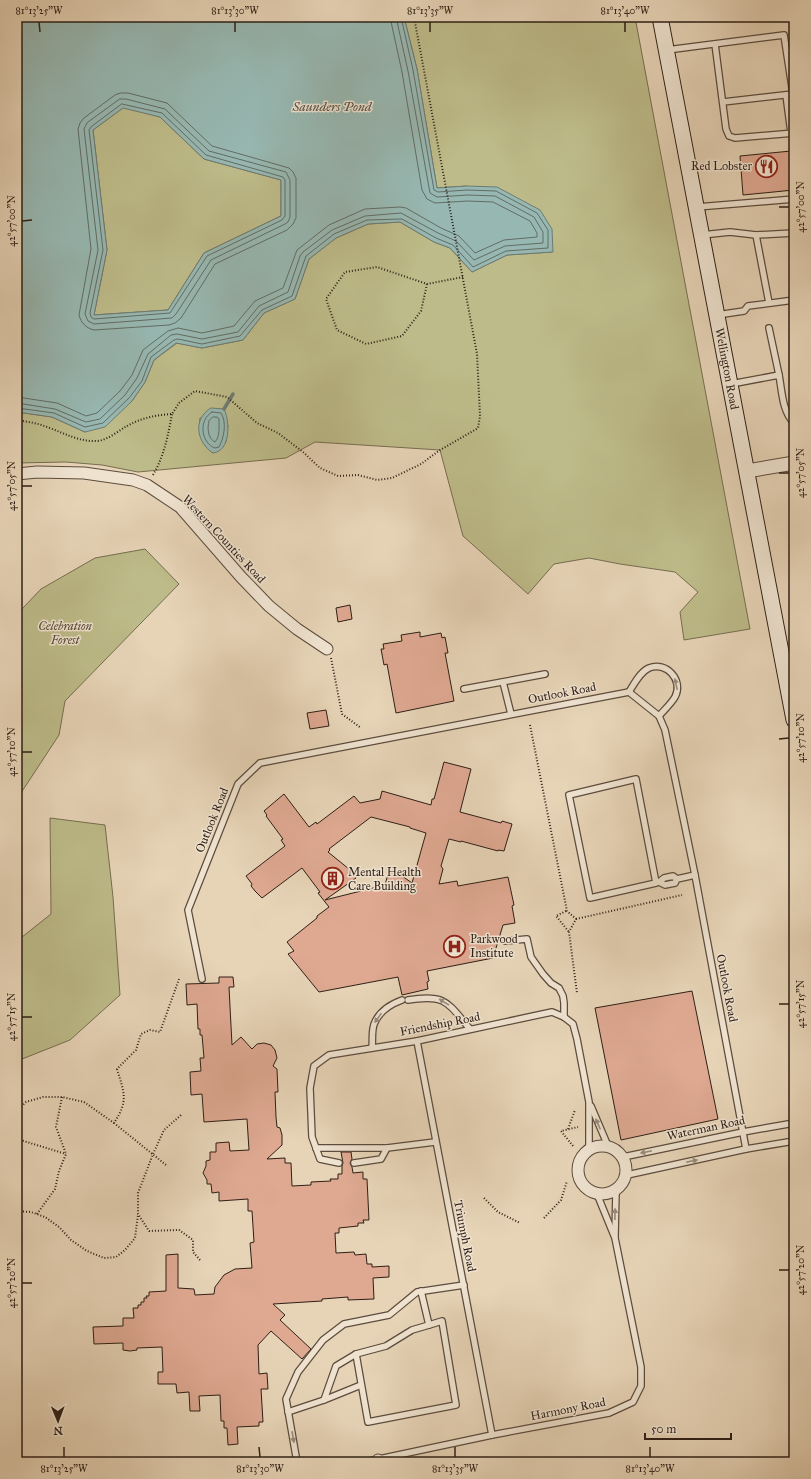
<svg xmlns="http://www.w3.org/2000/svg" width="811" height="1479" font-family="'IM FELL Great Primer',serif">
<rect width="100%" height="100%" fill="#e7d4b7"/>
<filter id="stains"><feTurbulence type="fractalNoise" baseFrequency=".005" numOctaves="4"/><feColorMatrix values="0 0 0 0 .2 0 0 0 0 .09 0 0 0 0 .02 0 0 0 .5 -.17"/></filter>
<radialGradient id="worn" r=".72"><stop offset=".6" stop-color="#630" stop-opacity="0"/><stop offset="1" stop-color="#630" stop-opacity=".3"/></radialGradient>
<g fill="#bdbb89" stroke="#766d50" fill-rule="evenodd">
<path d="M404 17H635L750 629 684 640 680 612 698 592 675 572 620 564 589 558 554 564 528 594 463 536 440 450 315 442 286 458 138 472 102 465 66 462 17 463V412L52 417 85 432 132 401 145 382 154 360 177 343 202 348 243 340 264 313 295 299 309 259 336 238 368 224 400 222 434 242 450 248 472 272 507 255 552 252 467 186 437 188 417 69ZM200 418 228 425 226 442 213 453C201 445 198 431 200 418Z"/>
<polygon points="124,107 160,117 204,159 281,180 281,216 204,253 168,310 94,315 107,250 93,130"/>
<polygon points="145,549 179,584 65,701 59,735 17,799 17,607 21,610 41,589 95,558"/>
<polygon points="50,818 105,825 113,897 120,995 70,1040 17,1061 17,941 51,914"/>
</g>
<g fill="#97b8b2" stroke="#6d7b74" fill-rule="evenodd">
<path d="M17 17H404L417 69 437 188 467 186 497 187 540 210 552 229 553 252 507 255 472 272 450 248 434 242 400 222 368 224 336 238 309 259 295 299 264 313 243 340 202 348 176 343 154 360 145 382 132 401 105 427 85 432 52 417 17 412ZM123 108 160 117 204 159 281 180V216L204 253 168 310 94 315 107 250 93 130Z"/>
<path d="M211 408 224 409C230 421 231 451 213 453 197 443 192 419 211 408Z"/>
</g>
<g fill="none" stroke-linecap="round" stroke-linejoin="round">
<g stroke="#626c64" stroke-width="1">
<path d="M121 93H128L167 103 212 146 289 168 293 172 296 178V218L293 224 287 230 215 264 181 318 175 323 169 325 94 330C86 328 81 323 79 315L91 249 78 129 80 123 84 118 115 95Z"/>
<polygon points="120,99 126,99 165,109 209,151 286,172 290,180 290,217 288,222 285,224 211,260 176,314 172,318 94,324 88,321 85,314 98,250 84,129 87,123"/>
<polygon points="122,104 162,113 206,155 283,177 285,180 285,216 282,220 207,256 170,313 94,319 91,317 90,313 103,250 89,130 91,127"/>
<polyline points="17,397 57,403 86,416 97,413 120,391 132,375 143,350 168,331 178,328 202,333 234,326 255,301 283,288 297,250 329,225 365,209 400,207 406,208 441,228 459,236 475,253 504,240 537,237 537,233 530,221 493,202 468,201 435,203 427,199 422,190 402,72 390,17"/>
<polyline points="17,403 55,409 86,422 100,419 125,395 137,378 148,354 171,335 177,334 202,339 238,332 259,306 288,292 300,256 303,252 332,230 365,216 401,213 438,233 456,241 474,260 505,246 543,243 543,232 534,217 495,196 468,195 437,197 430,193 408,71 396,17"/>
<polyline points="17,408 54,413 85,427 103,423 129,398 142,381 151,357 174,340 178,339 202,344 240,336 262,310 292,296 306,256 334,234 367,220 402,219 436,238 453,245 473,267 506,251 548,248 548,230 537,213 496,191 467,190 438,192 434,190 413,70 401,17"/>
<path d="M212 412 221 413C227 422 224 438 219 447L215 448C201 443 198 420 212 412Z"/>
<path d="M213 417H217L219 419C219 427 220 437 215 442 208 439 207 428 209 421Z"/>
</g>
<polyline stroke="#6d7b74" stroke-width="3.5" points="224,409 233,394"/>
</g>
<g fill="#dea891" stroke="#2e1f16" fill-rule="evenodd">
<polygon points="791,151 794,190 743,195 740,156"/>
<polygon points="350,605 352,619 338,622 336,608"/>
<polygon points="420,632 420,637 441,633 442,638 445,637 448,653 445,653 454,701 396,713 387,664 384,665 381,649 384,649 383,644 402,641 401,635"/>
<polygon points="326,710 329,726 310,729 307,713"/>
<path d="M444 762 471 769 460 812 501 823 502 821 512 824 504 851 498 850V851L461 841V842L449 839 441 866 443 869 439 884 457 881 458 886 508 877 514 905 512 906 515 923 503 925 493 958 427 971 429 981 427 982 428 989 402 995 398 977 319 992 288 954 294 951 287 942 317 918V916L329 907 318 893 320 892 302 868 262 898 255 891 251 886 252 884 246 876 285 846 281 840 283 839 266 816 267 815 264 811 284 794 309 827 316 822 317 824 354 796 360 803 380 799 382 791 431 805 432 799H434ZM371 817 410 827V828L426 833 412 883 395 871 390 872 388 874 385 885 325 900 356 878 349 869 328 852 330 850 329 849Z"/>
<polygon points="219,977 233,977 234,987 229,987 232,1045 241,1037 252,1049 257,1044 264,1043 271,1045 275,1050 277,1058 273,1066 277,1069 278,1092 275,1092 276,1117 277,1127 280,1128 282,1135 282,1145 267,1159 285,1158 285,1163 291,1163 292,1186 311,1185 311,1182 331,1181 330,1179 338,1179 338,1174 342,1174 342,1166 343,1163 341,1152 351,1152 352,1159 350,1163 352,1167 353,1173 363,1172 363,1179 367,1179 369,1220 363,1220 364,1223 358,1223 358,1226 339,1228 339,1233 335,1233 336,1253 354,1252 355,1255 366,1254 367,1264 372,1264 372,1267 389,1266 389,1277 373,1278 374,1299 348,1300 348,1297 322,1299 322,1301 273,1304 285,1315 280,1320 311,1349 302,1359 271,1331 258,1345 259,1374 267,1373 268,1389 261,1389 263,1422 259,1422 259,1426 237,1427 238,1444 228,1445 227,1428 224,1428 224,1421 221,1421 220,1395 199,1396 200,1411 190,1411 189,1392 177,1393 176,1384 158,1384 158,1372 163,1372 162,1347 137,1348 137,1350 130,1351 123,1350 123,1343 94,1344 93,1327 123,1326 123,1318 134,1318 133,1308 138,1308 138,1305 141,1305 141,1302 144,1302 144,1298 147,1298 146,1296 149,1296 149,1292 166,1291 166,1255 178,1254 178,1288 194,1289 195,1295 214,1294 215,1287 224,1275 235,1269 252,1268 250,1243 254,1242 252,1211 248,1211 248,1199 219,1201 219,1192 212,1193 211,1184 207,1184 207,1180 203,1173 206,1166 206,1161 210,1160 210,1152 216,1152 216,1143 229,1142 230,1151 249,1150 247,1119 204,1122 202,1094 191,1095 190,1072 201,1071 200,1058 204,1058 202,1035 200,1035 200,1029 198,1029 197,1004 187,1005 186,984 219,983"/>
<polygon points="692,991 718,1119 621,1140 595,1008"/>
</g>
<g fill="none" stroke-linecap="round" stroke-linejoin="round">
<defs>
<g id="service">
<polyline points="715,44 726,129 729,136 735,138 794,133"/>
<polyline points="667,50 784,35 793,94 723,102"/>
<polyline points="786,95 791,133"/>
<polyline points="697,207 794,199"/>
<polyline points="702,235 730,232 756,235 794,233"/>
<polyline points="756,235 769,303"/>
<polyline points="717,315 744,311 748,306 794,300"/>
<polyline points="769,328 779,375"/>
<path d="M731 384 779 375C782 391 782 411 794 423"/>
<polyline points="503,682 511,714"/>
<polyline points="464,689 545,674"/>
<path d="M629 692C634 684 640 672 649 668 666 661 684 680 675 697 671 704 664 710 659 716"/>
<polyline points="677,879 675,883 665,885 659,882 664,878 673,876 677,879 695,875"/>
<polyline points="656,883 636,779 569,795 590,898 656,883 659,882"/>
<polyline points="505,941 527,939 531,957 543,974 551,983 559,988 563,996 564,1003 564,1017"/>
<polyline points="202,979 188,910 238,784 260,763 629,692 659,716 665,730 695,875 746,1149"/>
<path d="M408 1000C446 994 447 1002 470 1029"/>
<polyline points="417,1041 492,1435"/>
<path d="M372 1048C373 1040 371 1029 375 1022 380 1011 391 1004 402 1000"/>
<polyline points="591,1106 608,1146"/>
<polyline points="316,1148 387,1148"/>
<polyline points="623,1157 743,1132 794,1123"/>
<polyline points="339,1163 320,1159 312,1137 310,1088 314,1066 329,1055 417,1041 552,1012 564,1017 573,1024 577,1039 589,1102 589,1149"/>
<polyline points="354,1163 381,1159 387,1148 435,1142"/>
<polyline points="627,1175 746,1149 794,1141"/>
<polyline points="615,1236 616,1191"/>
<polyline points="356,1354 368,1422 456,1405 442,1321 429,1325"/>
<polyline points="324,1400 361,1385"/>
<polyline points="288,1412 324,1400 336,1366 356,1354 386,1346 412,1330 429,1325 421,1291"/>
<polyline points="297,1462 286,1399 298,1372 323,1340 344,1324 389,1315 417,1292 464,1285"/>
<polyline points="365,1462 492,1435 609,1413 633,1402 641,1386 641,1367 615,1238 597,1194"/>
</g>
<g id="minor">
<polyline points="17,474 37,472 84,473 133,480 147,485 180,507 241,577 269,606 297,629 327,649"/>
<circle cx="602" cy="1170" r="24"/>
<polyline points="378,1460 379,1462"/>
</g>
<polyline id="tertiary" points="747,471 794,463"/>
<g id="secondary">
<path id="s1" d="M660 17 794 720"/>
</g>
</defs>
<use href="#service" stroke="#5c4c3e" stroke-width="8"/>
<use href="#minor" stroke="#5c4c3e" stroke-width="13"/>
<use href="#tertiary" stroke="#5c4c3e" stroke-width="15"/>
<use href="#secondary" stroke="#2e1f16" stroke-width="17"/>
<g stroke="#2e1f16" stroke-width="2" stroke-dasharray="1 2" stroke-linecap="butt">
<polyline points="427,284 421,311 402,336 366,344 337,330 326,299 345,272 377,267 427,284 463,277"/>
<path d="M17 420C27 422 38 423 47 427 64 433 79 442 97 441 108 440 118 431 127 426 141 418 156 415 172 414L179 403 195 391 227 397 257 423 278 433 303 452 320 468 338 476 358 475 377 480 392 478 421 464 440 450 478 428 480 416 477 354 414 17"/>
<path d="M153 475C164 456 168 436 172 414"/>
<polyline points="331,658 342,714 361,728"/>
<polyline points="530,725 567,911 576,919 569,932 577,993"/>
<polyline points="566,911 556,916 569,932"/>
<polyline points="576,919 682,895"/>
<polyline points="17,1111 26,1102 43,1097 62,1097 84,1102 114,1123"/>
<polyline points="181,1115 164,1130 153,1154 138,1193 138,1214 149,1231 179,1230 193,1240 193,1252 200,1260"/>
<polyline points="568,1129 575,1110"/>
<polyline points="17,1139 66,1154"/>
<polyline points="573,1146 561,1131 578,1127"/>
<path d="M166 1165 114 1123C129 1100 124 1093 117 1069L136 1050 141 1034 150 1030 160 1032 179 979"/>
<polyline points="484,1198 498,1212 520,1223"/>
<polyline points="17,1211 31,1212 45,1217 59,1227 71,1240 87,1251 104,1258 116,1257 125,1250 135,1238 138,1215"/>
<polyline points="37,1214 55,1189 59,1171 66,1154 56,1127 62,1097"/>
<polyline points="544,1218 561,1200 567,1181"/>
</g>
<use href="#service" stroke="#efe3d0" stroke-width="5.5"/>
<use href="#minor" stroke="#efe3d0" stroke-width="11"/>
<use href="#tertiary" stroke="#efe3d0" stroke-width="13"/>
<use href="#secondary" stroke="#efe3d0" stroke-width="15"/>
</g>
<defs><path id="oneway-solid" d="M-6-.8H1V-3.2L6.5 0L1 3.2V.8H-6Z"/></defs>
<g fill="#988b7c">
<use href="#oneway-solid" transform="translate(676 684) rotate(-102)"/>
<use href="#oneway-solid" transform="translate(444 1002) rotate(-148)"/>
<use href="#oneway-solid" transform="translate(378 1018) rotate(125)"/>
<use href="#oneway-solid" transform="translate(598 1124) rotate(-113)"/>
<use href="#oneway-solid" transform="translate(646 1152) rotate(168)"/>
<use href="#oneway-solid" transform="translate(692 1161) rotate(-12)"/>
<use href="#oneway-solid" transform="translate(615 1214) rotate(-89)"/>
<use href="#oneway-solid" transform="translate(293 1437) rotate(80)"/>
</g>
<path fill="none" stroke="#2e1f16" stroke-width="1.5" d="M39 22 40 32M235 22V32M430 22V32M625 22V32M779 207H789M22 221 32 220M779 473H789M22 486H32M779 739 789 738M22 752H32M779 1004H789M22 1017H32M779 1270H789M22 1283H32M64 1447V1457M259 1447 260 1457M455 1447V1457M650 1447V1457"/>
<defs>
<symbol id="restaurant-ring" viewBox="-11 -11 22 22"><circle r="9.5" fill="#efe3d0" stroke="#8f2418" stroke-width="1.5"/><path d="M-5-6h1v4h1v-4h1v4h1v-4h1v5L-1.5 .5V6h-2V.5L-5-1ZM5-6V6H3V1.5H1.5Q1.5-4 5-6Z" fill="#8f2418"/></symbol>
<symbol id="building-ring" viewBox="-11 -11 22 22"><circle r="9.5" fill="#efe3d0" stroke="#8f2418" stroke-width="1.5"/><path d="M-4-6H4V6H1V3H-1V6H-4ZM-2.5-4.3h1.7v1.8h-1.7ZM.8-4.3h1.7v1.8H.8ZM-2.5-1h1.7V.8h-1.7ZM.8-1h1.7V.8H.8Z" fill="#8f2418"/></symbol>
<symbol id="hospital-ring" viewBox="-11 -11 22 22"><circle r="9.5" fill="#efe3d0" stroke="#8f2418" stroke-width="1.5"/><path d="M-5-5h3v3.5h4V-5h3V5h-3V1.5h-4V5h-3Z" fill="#8f2418"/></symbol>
</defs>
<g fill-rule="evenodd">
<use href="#restaurant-ring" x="754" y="154" width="25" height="25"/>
<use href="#building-ring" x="320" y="866" width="25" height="25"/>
<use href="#hospital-ring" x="442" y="934" width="25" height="25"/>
</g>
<g text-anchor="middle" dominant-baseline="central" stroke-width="3" stroke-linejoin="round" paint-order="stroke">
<g font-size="12" fill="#2e1f16" stroke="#efe3d0" text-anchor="start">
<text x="752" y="166" text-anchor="end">Red Lobster</text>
<text x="348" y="872">Mental Health<tspan x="348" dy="14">Care Building</tspan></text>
<text x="470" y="939">Parkwood<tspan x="470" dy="14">Institute</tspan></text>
</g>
<g font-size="12" fill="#2e1f16" stroke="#efe3d0">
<text stroke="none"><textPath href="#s1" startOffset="358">Wellington Road</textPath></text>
<text transform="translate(224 539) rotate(47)">Western Counties Road</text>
<text transform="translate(562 693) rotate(-11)">Outlook Road</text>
<text transform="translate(212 820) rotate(-68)">Outlook Road</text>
<text transform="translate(727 988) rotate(79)">Outlook Road</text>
<text transform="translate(440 1024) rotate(-11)">Friendship Road</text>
<text transform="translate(706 1128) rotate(-12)">Waterman Road</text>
<text transform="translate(465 1236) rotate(79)">Triumph Road</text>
<text transform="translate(568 1409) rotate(-11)">Harmony Road</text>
</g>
<g font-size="12" font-style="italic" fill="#524633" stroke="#efe3d0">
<text x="65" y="626">Celebration<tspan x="65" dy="14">Forest</tspan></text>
</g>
<g font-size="13" font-style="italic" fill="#4e4d45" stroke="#efe3d0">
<text x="332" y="107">Saunders Pond</text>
</g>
</g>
<rect width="811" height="1479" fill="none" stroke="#e7d4b7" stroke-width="44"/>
<g transform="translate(58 1421) rotate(179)" stroke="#efe3d0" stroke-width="3" paint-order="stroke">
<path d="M0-3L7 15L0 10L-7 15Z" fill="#2e1f16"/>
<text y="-6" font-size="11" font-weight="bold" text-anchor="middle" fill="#2e1f16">N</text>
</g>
<path d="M645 1433v6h86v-6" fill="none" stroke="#2e1f16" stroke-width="2"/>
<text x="651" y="1433" font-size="12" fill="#2e1f16" stroke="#efe3d0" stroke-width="3" paint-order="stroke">50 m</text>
<rect x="22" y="22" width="767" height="1435" fill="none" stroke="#2e1f16" stroke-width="1.5"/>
<g font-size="10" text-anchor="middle" fill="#2e1f16">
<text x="39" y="14">81°13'25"W</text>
<text x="235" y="14">81°13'30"W</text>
<text x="430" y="14">81°13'35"W</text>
<text x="625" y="14">81°13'40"W</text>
<text transform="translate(800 207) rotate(-90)" y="4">42°57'00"N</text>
<text transform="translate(11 221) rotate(-90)" y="4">42°57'00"N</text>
<text transform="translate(800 473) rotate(-90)" y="4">42°57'05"N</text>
<text transform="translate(11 486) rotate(-90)" y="4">42°57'05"N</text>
<text transform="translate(800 738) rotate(-90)" y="4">42°57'10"N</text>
<text transform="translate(11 752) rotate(-90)" y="4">42°57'10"N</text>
<text transform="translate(800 1004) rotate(-90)" y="4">42°57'15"N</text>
<text transform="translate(11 1017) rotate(-90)" y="4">42°57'15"N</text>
<text transform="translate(800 1270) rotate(-90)" y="4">42°57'20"N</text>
<text transform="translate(11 1283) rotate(-90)" y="4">42°57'20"N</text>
<text x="64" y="1472">81°13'25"W</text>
<text x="260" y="1472">81°13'30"W</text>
<text x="455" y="1472">81°13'35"W</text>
<text x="650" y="1472">81°13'40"W</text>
</g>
<rect width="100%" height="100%" filter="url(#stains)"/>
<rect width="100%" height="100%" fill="url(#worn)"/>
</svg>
